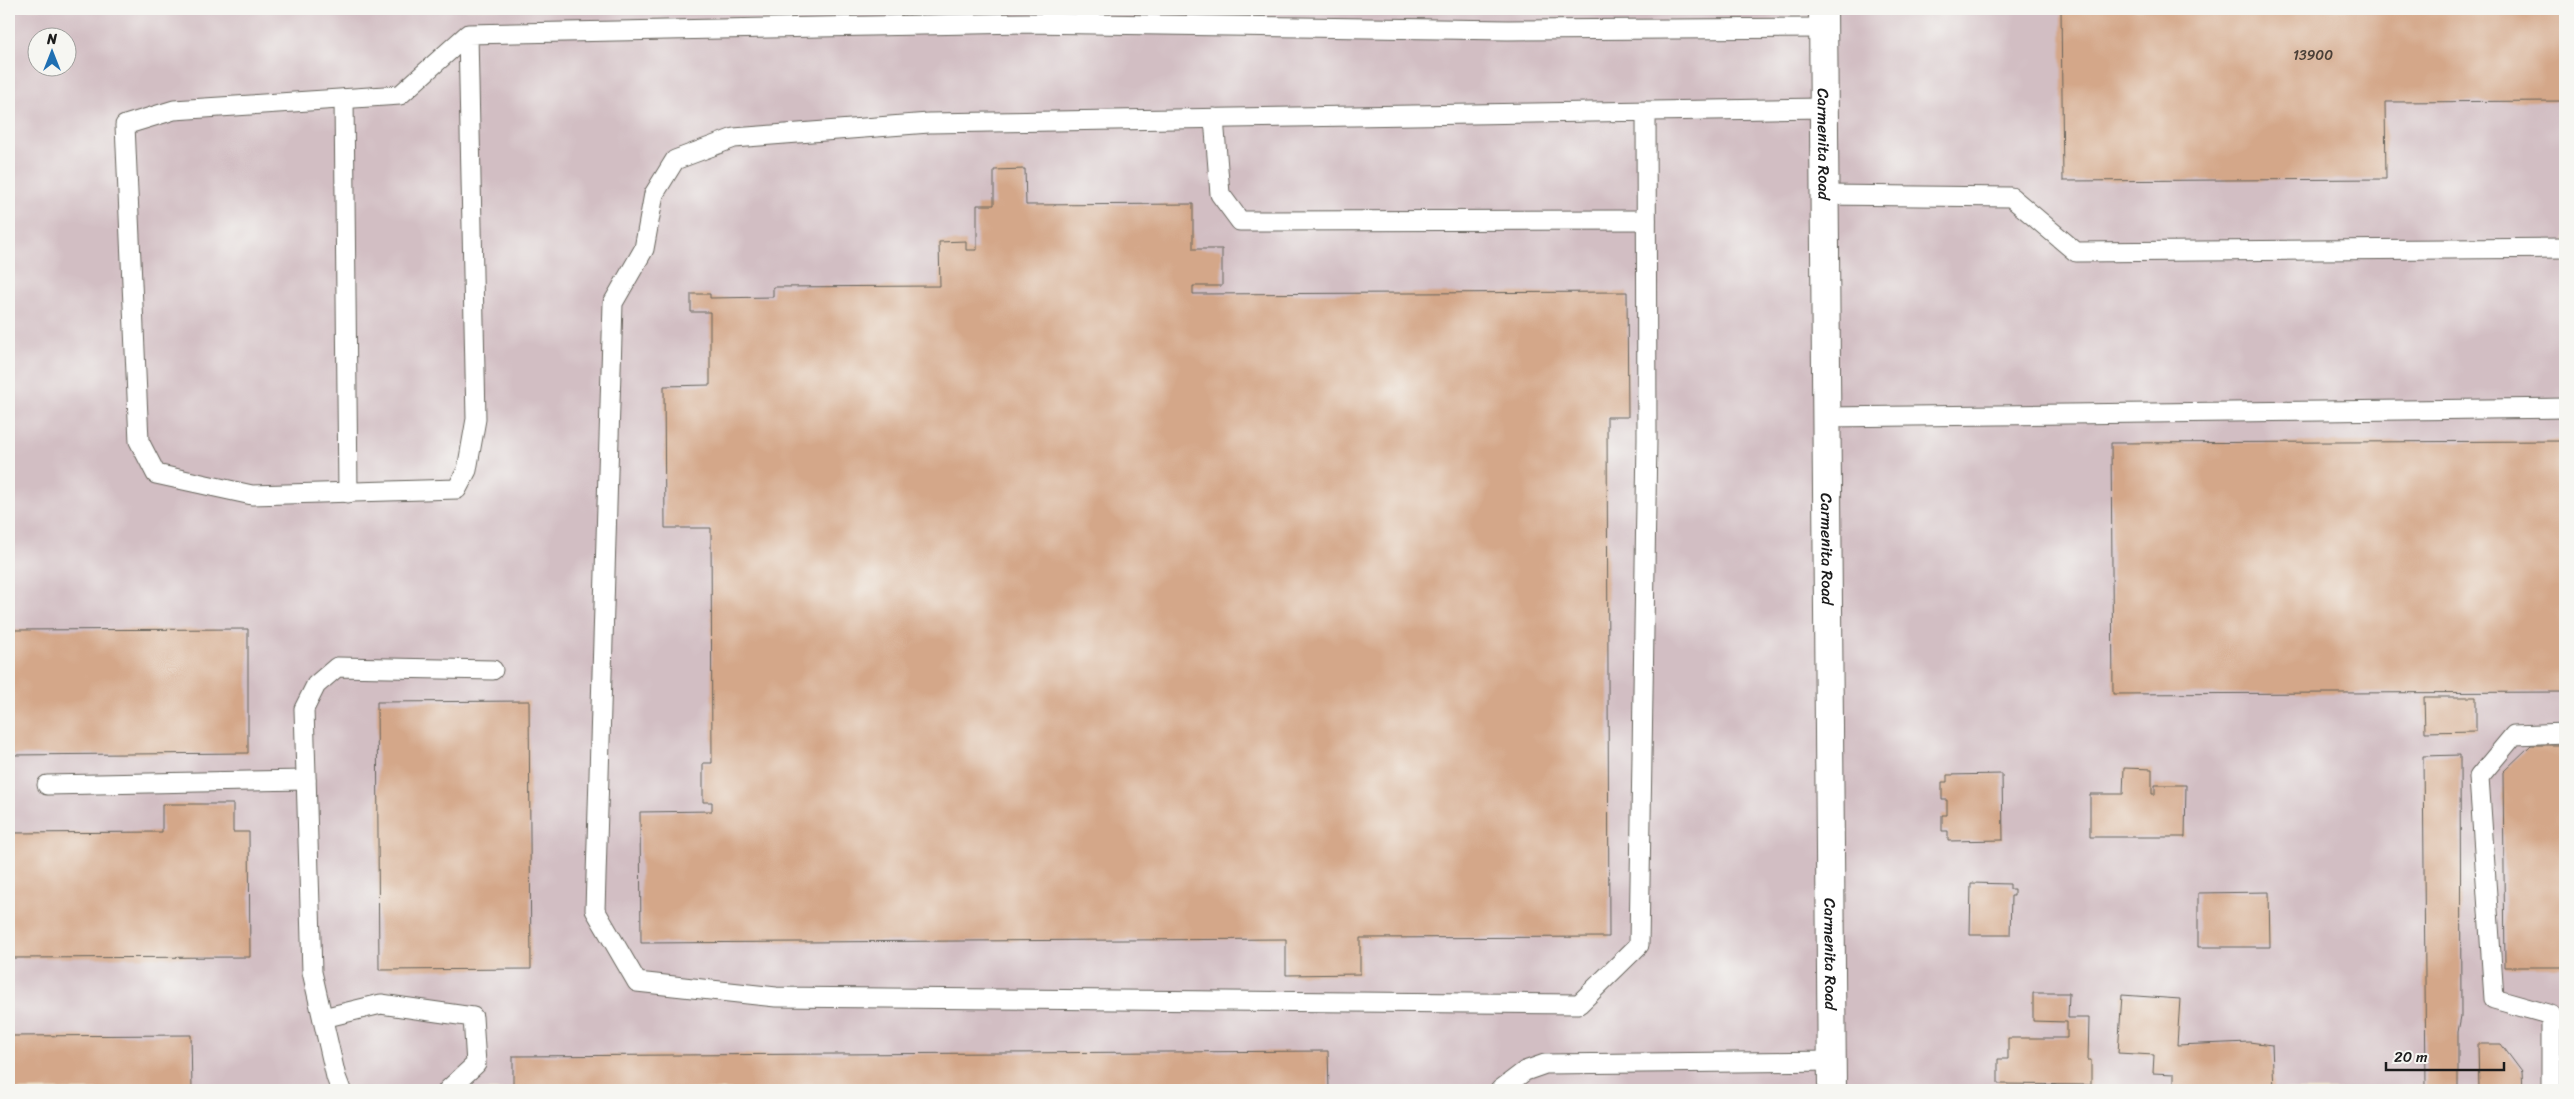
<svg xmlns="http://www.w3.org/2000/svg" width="2574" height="1099" font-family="Sriracha,sans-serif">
<rect width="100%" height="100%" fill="#f6f6f2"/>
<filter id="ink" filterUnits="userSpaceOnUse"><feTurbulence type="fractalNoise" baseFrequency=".02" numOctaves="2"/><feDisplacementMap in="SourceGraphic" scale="10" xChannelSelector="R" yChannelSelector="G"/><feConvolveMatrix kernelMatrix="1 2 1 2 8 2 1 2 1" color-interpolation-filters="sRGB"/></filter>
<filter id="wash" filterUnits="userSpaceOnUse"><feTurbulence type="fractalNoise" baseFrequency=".0096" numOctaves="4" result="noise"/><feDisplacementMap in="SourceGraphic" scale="20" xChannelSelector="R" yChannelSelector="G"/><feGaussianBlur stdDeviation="1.12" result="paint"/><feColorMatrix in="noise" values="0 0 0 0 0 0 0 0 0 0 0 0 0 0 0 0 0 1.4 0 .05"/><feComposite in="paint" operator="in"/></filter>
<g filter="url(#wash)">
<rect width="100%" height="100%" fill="#f0e7cf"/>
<path fill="#d2bec3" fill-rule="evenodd" d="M9 9H2565V1090H9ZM38 38H68V68H38Z"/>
<g id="blocks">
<g fill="#d4a789">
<polygon points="2061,9 2565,9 2565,101 2385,102 2386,179 2063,181"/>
<polygon points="1025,169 1026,205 1193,204 1193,249 1222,249 1222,286 1193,286 1193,294 1627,292 1628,417 1607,417 1609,937 1360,938 1360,974 1286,975 1286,939 641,943 640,812 712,811 712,802 703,802 703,763 712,763 711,528 665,528 664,386 710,385 710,312 691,312 691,294 710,294 710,298 773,297 773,287 940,286 939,242 966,241 966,250 977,250 977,205 994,205 994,170"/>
<polygon points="2565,441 2565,692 2113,694 2111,443"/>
<polygon points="248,629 248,753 9,755 9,630"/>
<polygon points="2424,697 2476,697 2476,731 2425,732"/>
<polygon points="529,701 531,969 379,970 377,702"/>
<polygon points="2531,745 2565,745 2565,967 2505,967 2503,772"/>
<polygon points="2460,755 2461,1016 2458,1032 2458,1090 2426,1090 2423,756"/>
<polygon points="2124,768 2152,769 2152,794 2155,794 2155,785 2186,785 2185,837 2090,837 2090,794 2123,794"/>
<polygon points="2002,774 2003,840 1948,841 1948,831 1942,831 1942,815 1947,815 1947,800 1942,800 1942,782 1947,782 1947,775"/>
<polygon points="162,804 233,804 233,832 249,832 250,957 9,958 9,833 162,832"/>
<polygon points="1971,883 2010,884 2010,889 2014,889 2014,896 2011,896 2010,935 1970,935"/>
<polygon points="2269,892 2270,947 2198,947 2198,893"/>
<polygon points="2033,993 2069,993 2068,1018 2089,1018 2088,1060 2091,1060 2091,1085 1998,1084 1998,1059 2008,1059 2008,1038 2067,1038 2067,1022 2033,1021"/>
<polygon points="2122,995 2180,999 2177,1045 2249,1042 2272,1045 2274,1090 2249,1088 2174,1090 2174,1074 2153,1073 2154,1055 2118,1053"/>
<polygon points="191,1035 192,1090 9,1090 9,1036"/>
<polygon points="2478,1044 2501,1044 2522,1072 2523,1090 2479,1090"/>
<polygon points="1328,1051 1329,1090 513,1090 513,1056"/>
</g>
</g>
</g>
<g filter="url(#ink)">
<use href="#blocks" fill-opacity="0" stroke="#66635b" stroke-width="1"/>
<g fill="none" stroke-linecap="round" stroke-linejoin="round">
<defs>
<g id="lane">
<polyline points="468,34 476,419 467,470 457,489 252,495 156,474 139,441 125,125 174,110 400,95 468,34 1027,23 1508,30 1823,28"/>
<polyline points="344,99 348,493"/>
<polyline points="1646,111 1647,439 1639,945 1579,1004 776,997 637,982 595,910 613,303 644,249 654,194 675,160 734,138 929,123 1824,108"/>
<polyline points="1214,118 1220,194 1240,221 1646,220"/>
<polyline points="1825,195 2011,197 2076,252 2565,248"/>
<polyline points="1827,417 2565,408"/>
<polyline points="47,785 306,780"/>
<polyline points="323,1018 381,1004 473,1017 476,1064 448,1090"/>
<polyline points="341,1090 336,1077 312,972 304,709 316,685 337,667 493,670"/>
<polyline points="1500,1090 1525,1071 1545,1064 1832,1061"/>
<polyline points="2551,1090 2551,1015 2494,999 2479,777 2514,735 2565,733"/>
</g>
<g id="primary">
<path id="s1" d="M1823 9 1832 1090"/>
</g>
</defs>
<use href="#lane" stroke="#66635b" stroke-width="21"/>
<use href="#primary" stroke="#66635b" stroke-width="30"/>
<use href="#lane" stroke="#fff" stroke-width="19"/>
<use href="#primary" stroke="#fff" stroke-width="28"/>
</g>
</g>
<g text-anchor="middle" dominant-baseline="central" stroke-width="4" stroke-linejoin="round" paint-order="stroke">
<g font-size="14" fill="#4a3f37">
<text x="2313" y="55">13900</text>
</g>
<g font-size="16" fill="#1c1c1c" stroke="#f6f6f2">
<text stroke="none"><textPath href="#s1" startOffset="135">Carmenita Road</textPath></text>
<text stroke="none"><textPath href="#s1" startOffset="540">Carmenita Road</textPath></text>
<text stroke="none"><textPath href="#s1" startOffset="945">Carmenita Road</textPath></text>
</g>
</g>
<rect width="2574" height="1099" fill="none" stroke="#f6f6f2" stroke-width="30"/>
<g transform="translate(52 52)"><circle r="24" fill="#f6f6f2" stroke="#9f9f9c"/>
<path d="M0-4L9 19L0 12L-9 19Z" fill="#1f6fb2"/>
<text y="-8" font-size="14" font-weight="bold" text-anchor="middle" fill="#1c1c1c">N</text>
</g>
<path d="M2386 1062v8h118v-8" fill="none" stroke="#1c1c1c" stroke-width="2.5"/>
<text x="2394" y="1062" font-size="15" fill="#1c1c1c" stroke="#f6f6f2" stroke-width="4" paint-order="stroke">20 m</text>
</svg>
